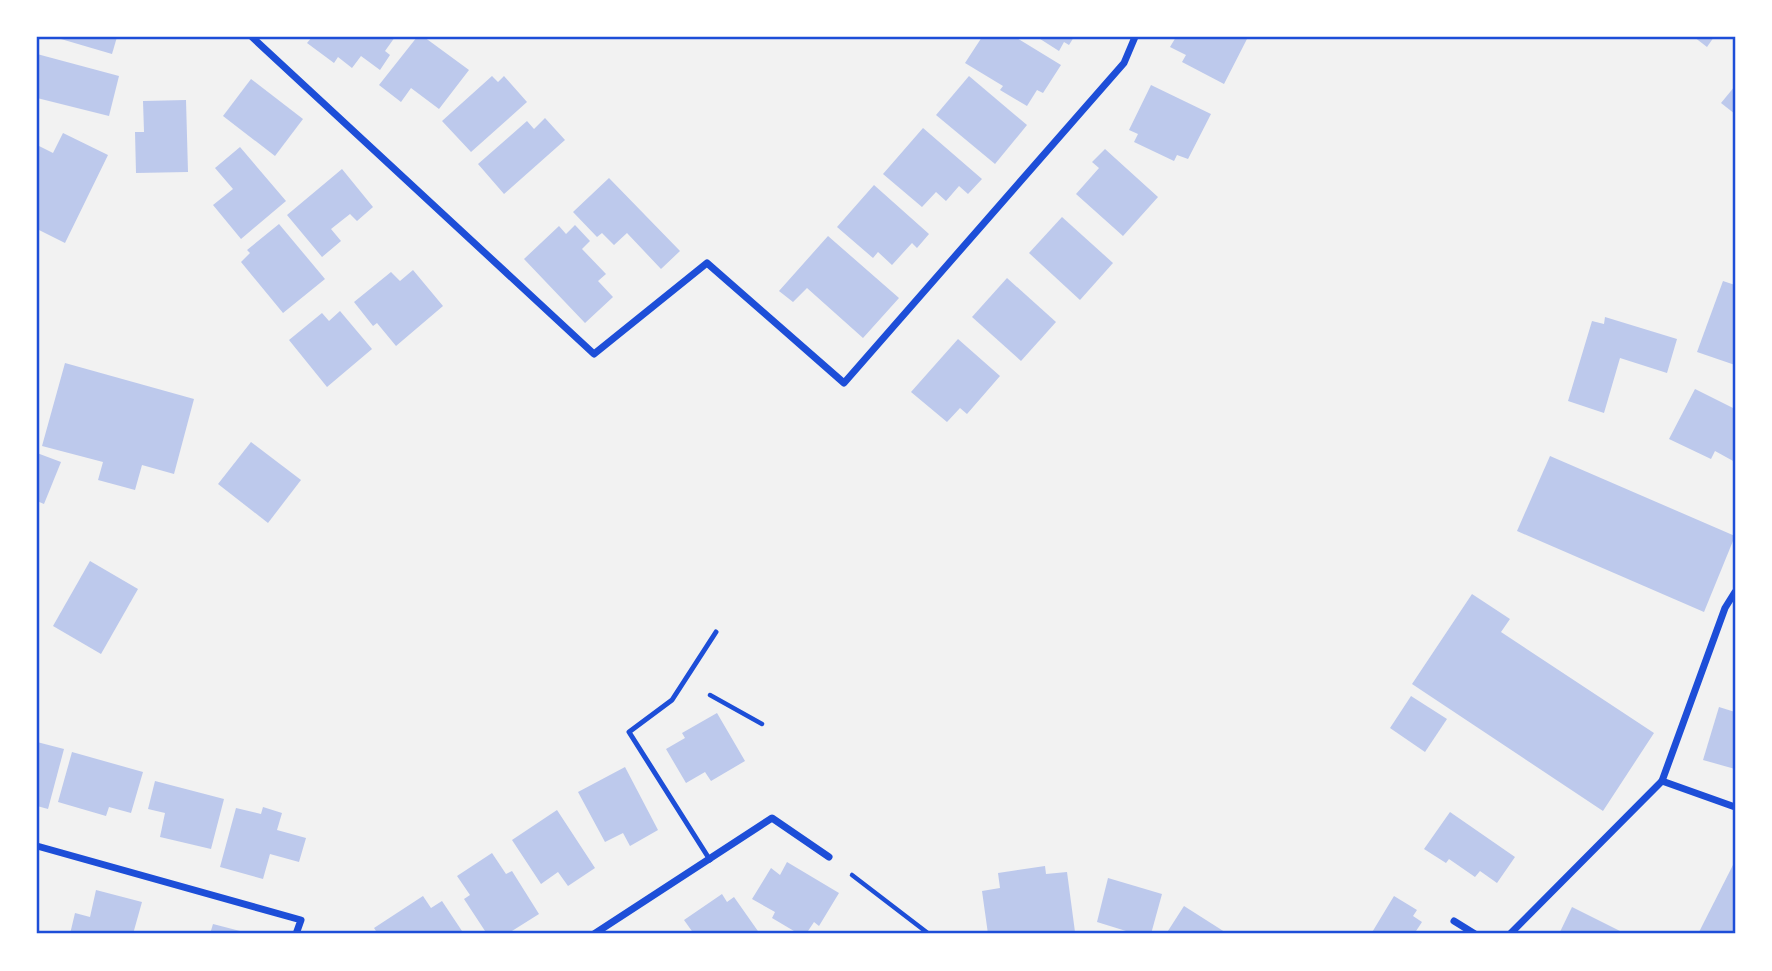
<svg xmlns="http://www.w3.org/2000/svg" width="1772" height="971" font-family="'Titillium Web',sans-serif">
<rect width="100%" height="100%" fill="#f2f2f2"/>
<g fill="#bdc9ec">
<polygon points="54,37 117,37 112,54"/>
<polygon points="312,37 395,37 385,51 390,55 380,70 361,56 352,68 338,57 334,63 307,43"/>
<polygon points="417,37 424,37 469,70 439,109 411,88 401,102 379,85"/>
<polygon points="982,37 1015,37 1061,65 1043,93 1037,90 1027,106 1000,90 1003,86 965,63"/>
<polygon points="1037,37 1074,37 1069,45 1064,42 1059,51"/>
<polygon points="1176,37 1248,37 1224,84 1182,62 1186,55 1170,47"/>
<polygon points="1694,37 1714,37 1707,47"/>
<polygon points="37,54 119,76 109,116 37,98"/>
<polygon points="492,76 498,82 504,76 527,102 471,152 442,121"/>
<polygon points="969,76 1027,125 995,164 936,115"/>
<polygon points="251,79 303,119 275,156 223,116"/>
<polygon points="1151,85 1211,114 1188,159 1177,155 1174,161 1134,142 1138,134 1129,130"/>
<polygon points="1735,86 1735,114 1721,103"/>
<polygon points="186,100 188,172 136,173 135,132 144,132 143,101"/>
<polygon points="545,118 565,140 504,194 478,164 527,121 534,129"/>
<polygon points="923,128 982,179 968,194 959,186 946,201 936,192 922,207 883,174"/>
<polygon points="63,133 108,155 65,243 37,229 37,145 53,153"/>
<polygon points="240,147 286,201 241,239 213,205 233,189 215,168"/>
<polygon points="1105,149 1158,197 1123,236 1076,194 1099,168 1092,162"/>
<polygon points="342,169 373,207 357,221 350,214 331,229 341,241 322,257 287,215"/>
<polygon points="609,178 680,251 661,269 627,233 614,245 602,233 597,237 573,212"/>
<polygon points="874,185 929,234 917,248 912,243 892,265 878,252 873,258 837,227"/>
<polygon points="1062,217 1113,263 1080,300 1029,253"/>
<polygon points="279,224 325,279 283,313 241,262 250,253 247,250"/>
<polygon points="575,225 590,241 582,249 606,274 598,281 613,297 585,323 524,259 559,226 566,234"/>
<polygon points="828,236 899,298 863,338 807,288 793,302 779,291"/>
<polygon points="413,270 443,306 396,346 377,323 373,326 354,302 391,272 400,281"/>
<polygon points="1007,278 1056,322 1021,361 972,317"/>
<polygon points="1723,281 1735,285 1735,365 1697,352"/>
<polygon points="340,311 372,349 327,387 289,340 322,313 329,321"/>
<polygon points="1605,317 1677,339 1667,373 1620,358 1604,413 1568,401 1592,321 1604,324"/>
<polygon points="958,339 1000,376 967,414 960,408 947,422 911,392"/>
<polygon points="65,363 194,399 174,474 142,465 135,490 98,480 103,462 42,446"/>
<polygon points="1695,389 1735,409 1735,462 1715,451 1711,459 1669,439"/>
<polygon points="251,442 301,480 268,523 218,484"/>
<polygon points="37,453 61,462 44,504 37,501"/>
<polygon points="1550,456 1735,536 1704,612 1517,531"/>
<polygon points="90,561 138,589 101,654 53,626"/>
<polygon points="1472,594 1510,619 1501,632 1654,733 1603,811 1412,684"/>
<polygon points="1411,696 1447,719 1425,752 1390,728"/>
<polygon points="1719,707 1735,712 1735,769 1703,760"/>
<polygon points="717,713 745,761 711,781 705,772 686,783 666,749 685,738 682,733"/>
<polygon points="37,742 64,749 48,809 37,806"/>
<polygon points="72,752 143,772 131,813 109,807 106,816 58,802"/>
<polygon points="625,767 658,830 630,846 623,833 605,842 578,792"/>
<polygon points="155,781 224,799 211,849 160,837 165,813 148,809"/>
<polygon points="263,807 282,813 277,830 306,838 299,862 270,854 263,879 220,867 236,808 261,814"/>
<polygon points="557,810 595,868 568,886 558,872 541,884 512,840"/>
<polygon points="1450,812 1515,857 1497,883 1480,871 1475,877 1449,859 1446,863 1424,849"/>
<polygon points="492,853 506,874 512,871 539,914 507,934 487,934 464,899 470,895 457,876"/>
<polygon points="1735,861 1735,934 1698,934"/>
<polygon points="787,862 839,893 819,926 814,922 806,934 799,934 772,918 775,912 752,899 771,868 780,875"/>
<polygon points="1045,866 1046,874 1067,872 1075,932 988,934 982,891 1000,888 998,873"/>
<polygon points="1108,878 1162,894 1151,934 1125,934 1126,931 1097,922"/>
<polygon points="96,890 142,902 133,934 70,934 75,913 90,917"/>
<polygon points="722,894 727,902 734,897 760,934 694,934 684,920"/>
<polygon points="423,896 431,908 442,901 464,934 378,934 374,928"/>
<polygon points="1394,896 1417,910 1413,916 1422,922 1414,934 1371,934"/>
<polygon points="1184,906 1228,934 1166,934"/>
<polygon points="1572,907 1626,934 1559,934"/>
<polygon points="213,924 240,931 239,934 210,934"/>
</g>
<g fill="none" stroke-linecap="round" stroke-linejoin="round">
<g stroke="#1d4ed8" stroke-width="4.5">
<polyline points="710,695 762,724"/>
<polyline points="852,875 929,934"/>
</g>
<polyline stroke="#1d4ed8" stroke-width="5" points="710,860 629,732 672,700 716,632"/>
<g stroke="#1d4ed8" stroke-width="7">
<polyline points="252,37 594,354 707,263 844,383 1124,63 1135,37"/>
<polyline points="1735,592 1725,608 1662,781 1735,807"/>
<polyline points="37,846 301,920 296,934"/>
<polyline points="1454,921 1475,934"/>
<polyline points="594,934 772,818 829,857"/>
<polyline points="1510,934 1662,781"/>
</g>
</g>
<rect width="1772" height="971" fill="none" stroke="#ffffff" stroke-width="77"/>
<rect x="38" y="38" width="1696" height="894" fill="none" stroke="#1d4ed8" stroke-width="2.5"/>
</svg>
